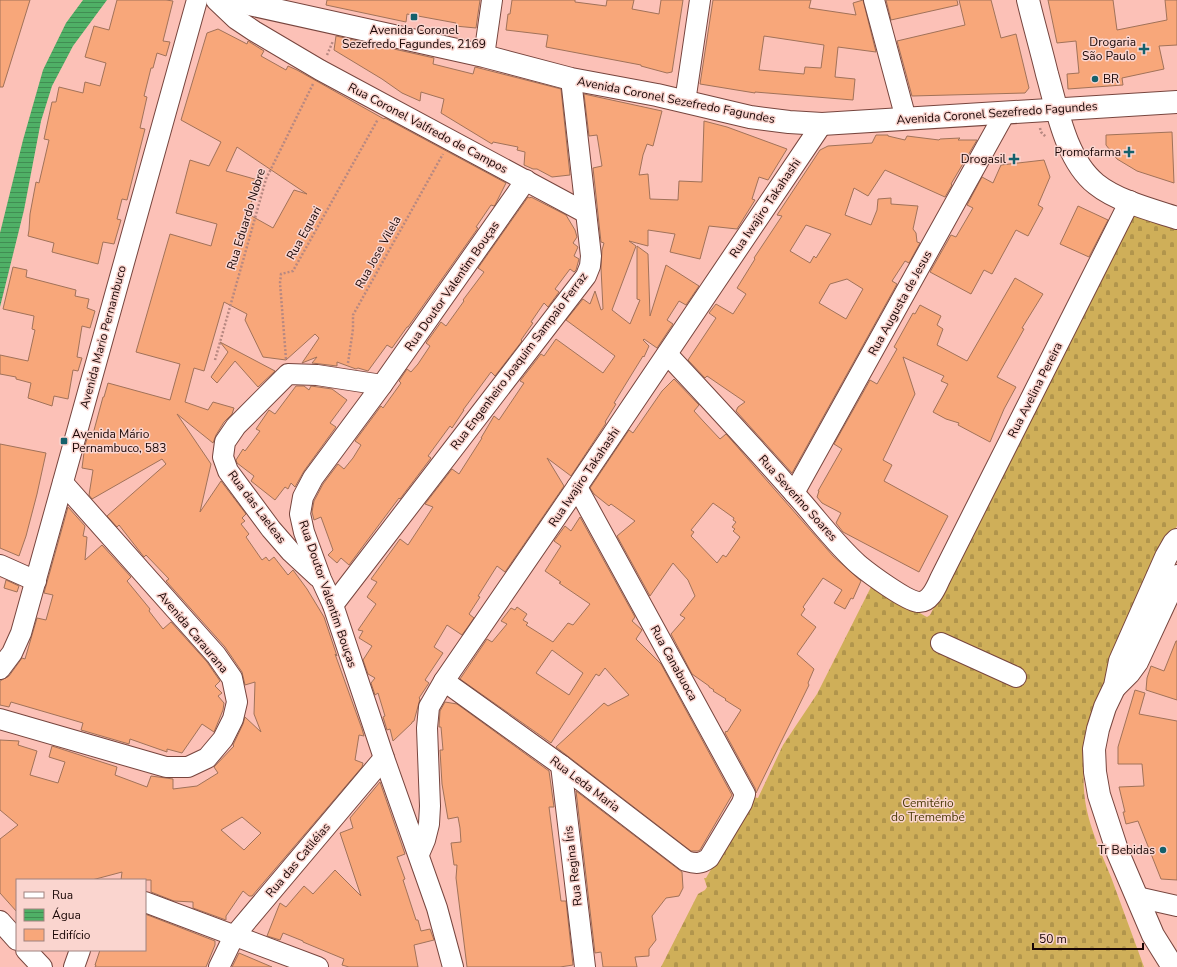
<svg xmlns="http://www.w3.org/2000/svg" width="1177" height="967" font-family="'Nunito Sans',sans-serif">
<defs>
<pattern id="cemetery-stones" width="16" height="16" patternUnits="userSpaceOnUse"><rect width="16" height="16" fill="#cfaf59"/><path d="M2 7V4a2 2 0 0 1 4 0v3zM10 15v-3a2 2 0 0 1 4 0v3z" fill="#b1954c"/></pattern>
<pattern id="water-rules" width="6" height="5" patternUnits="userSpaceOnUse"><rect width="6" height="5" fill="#4fb066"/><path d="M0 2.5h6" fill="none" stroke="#418d52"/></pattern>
</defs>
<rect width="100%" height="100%" fill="#fcc1b7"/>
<path fill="url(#cemetery-stones)" d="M1134 216 1158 223 1177 230V526L1166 544 1084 771C1081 811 1097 842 1111 877 1122 907 1133 937 1144 967H661L698 894 705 890 707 887 704 878H706L753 797 758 798 783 745 817 694 872 585 925 616 927 617 930 615C972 532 1016 450 1058 367 1083 317 1104 264 1134 216Z"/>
<polygon fill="url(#water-rules)" points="83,0 107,0 73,46 52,86 41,121 24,210 0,307 0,233 23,140 43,70 66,23"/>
<g fill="#f8a77a" stroke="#a17259" fill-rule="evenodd">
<polygon points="0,0 30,0 3,87 0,87"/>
<polygon points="117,0 166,0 173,1 163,41 170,42 166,56 157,53 153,68 151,68 144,96 147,97 140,128 145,129 127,200 122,199 117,219 121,220 114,244 103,242 98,264 52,252 54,243 28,236 29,230 30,214 36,182 39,183 49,140 44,139 52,102 56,102 59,87 83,93 85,82 100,86 106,63 85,57 94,26 109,30"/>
<polygon points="327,0 480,0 476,28 455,26 456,23 407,14 406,22 326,5"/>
<polygon points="512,0 575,0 575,2 606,6 607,0 634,0 632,9 659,14 661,0 683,0 672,72 667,73 641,66 641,65 546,47 548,35 506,30 508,14 510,14"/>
<path d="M713 0H811L809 8 856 15 853 3 863 0 876 52 838 47 835 77 855 79 853 100 755 92V93L700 84ZM764 36 824 45 821 68 805 67 804 74 759 70Z"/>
<polygon points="886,0 957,0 958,5 891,20"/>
<polygon points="959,0 991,0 1001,38 1016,34 1029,88 1025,93 912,96 897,41 965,25"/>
<polygon points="1048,0 1113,0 1117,30 1167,20 1165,0 1177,0 1177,45 1159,46 1164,69 1122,78 1123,85 1068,89 1067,74 1079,73 1076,41 1057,43"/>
<path d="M218 29 247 44 248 41 264 51 261 56 286 70 288 66 297 70 384 119 385 118 506 183 495 205 494 206 491 205 476 227 478 228 408 327H407L392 348 387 345 368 371 358 368 356 369 337 362V366L312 363 317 357 302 363 319 338 315 334 286 360 263 357 245 320 247 314 224 302 204 371 194 368 185 402 208 410 213 402 234 408 232 414 224 422 216 435 213 443 177 414 211 464 200 512 221 481 246 514 242 518 245 521 241 524 249 534 246 537 262 560 266 557 269 561 274 557 288 575 293 570 307 589 324 617 337 656 335 654 362 729 364 736 359 735 355 760 363 763 362 767 252 896H249L243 891 226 916V920L193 908V902L174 901 151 892V880H121L122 872 92 880H17V912L0 893V839L18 825 0 810V740L19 741 18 745 37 751 30 775 58 783 65 762 49 757 52 746 117 767 115 775 147 787 151 776 173 779V789L197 786 218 773 214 767 234 746 233 745 243 724 245 717 261 732 254 714 255 682 245 685 242 672 225 647 166 581 169 579 146 555 144 557 119 525 117 527 107 516 166 464 162 459 92 499 89 495 93 470 82 468 85 445 89 433 93 434 103 397H104L108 383 170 400 180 364 136 352 170 234 211 246 217 224 176 213 190 160 209 166 221 142 181 120 207 33ZM237 147 307 194 294 190 273 228 248 214 258 180 226 171ZM242 817 261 833 244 850 221 830Z"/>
<polygon points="336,36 434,58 433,64 473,74 475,67 561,89 570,175 552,177 537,169 533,169 524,165 525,152 517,150 518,147 493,142 492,144 441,113 444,99 421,92 420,101 402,93 382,79 334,50"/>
<polygon points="584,94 662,111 653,146 647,144 643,155 639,175 648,174 650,199 678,200 679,181 702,182 704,121 727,127 787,149 768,180 759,177 752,199 755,200 737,229 709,226 700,259 670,252 675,234 648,230 648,246 629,241 636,246 612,310 630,324 640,300 637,299 637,246 648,254 650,316 666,265 699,286 686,305 679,301 667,320 673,324 657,348 644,339 643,340 649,346 644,357 643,356 614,403 616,404 605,422 606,423 571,476 547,458 564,486 505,572 497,566 478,596 480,597 469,614 474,618 462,635 447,625 434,647 443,653 425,680 429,683 419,698 420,699 414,721 412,722 412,723 393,741 390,729 387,730 383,717 385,716 378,693 375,695 371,683 375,678 368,674 363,660 372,646 359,638 363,631 358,630 376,604 367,597 377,582 371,579 400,539 408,545 433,507 425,504 452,469 459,474 482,438 481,438 494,416 499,420 524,383 520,381 541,354 544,356 556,339 603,373 615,356 566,320 583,299 590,304 595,291 601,310 603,309 601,268 602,250 604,243 601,242 593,168 602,166 597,135 589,136"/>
<polygon points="1172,132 1174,183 1137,171 1117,159 1106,145 1106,135"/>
<path d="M876 135H888V136L905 140 907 136 939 140 940 139 960 138 958 140H977L951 184 952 185 945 197 885 170 868 196 854 188 845 215 871 225 877 210 878 199 891 198V204L918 206 913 229 916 233 917 242 920 243 909 263 905 261 892 281 897 284 792 473 736 411 738 407 745 402 707 376 705 378 688 360 716 318 709 313 716 304 733 314 746 294 737 288 755 259 754 258 782 216 777 215 820 150 828 146 872 143ZM806 225 831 234 816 258 814 256 810 263 790 251ZM847 279 863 289 846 319 819 303 830 284Z"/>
<polygon points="1044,160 1050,177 1038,205 1043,208 1028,236 1016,230 992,274 984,270 971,294 930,272 951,235 956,237 973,208 967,205 982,177 993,183 1001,165"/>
<polygon points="528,197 530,198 531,197 566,215 575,230 577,237 573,243 578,247 574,256 579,259 576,270 574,272 570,269 555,289 559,292 548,307 544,303 531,322 533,323 521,340 522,341 495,376 491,372 463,410 464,410 452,428 450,426 428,456 431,458 400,499 399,498 349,565 341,558 337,563 328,555 333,550 321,517 314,520 312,512 314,501 323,484 338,464 344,469 353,458 361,445 355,441 381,406 383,408 401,383 399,381 407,369 411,372 418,364 430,346 426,343 441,322 446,326 464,301 463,300 484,272 478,268"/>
<polygon points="1078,206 1108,220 1089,257 1060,244"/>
<polygon points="13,267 27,270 26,277 76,290 75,296 89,299 87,308 95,311 90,328 82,326 77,357 82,358 78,371 73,370 68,399 54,396 52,406 28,398 31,383 16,379 16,377 0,374 0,355 28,361 35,330 32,329 34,316 3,309"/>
<polygon points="1015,278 1043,294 1022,328 1024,329 997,377 1016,387 1004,409 990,442 958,425 959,423 946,419 933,412 948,384 941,381 944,376 903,357 915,394 883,460 892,465 884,481 948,516 919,572 843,532 836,523 841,513 822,503 817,497 819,491 818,491 842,449 834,444 870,380 877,384 897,349 894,347 913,313 915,314 920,305 941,316 937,325 943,329 937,345 967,361"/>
<polygon points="220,342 275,371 258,387 235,361 217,383 211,377 228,352"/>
<path d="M674 379 699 405 694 411 704 422 720 439 726 434 833 556 861 581 853 599 851 598 845 609 834 603 842 590 823 578 803 607 805 609 801 615 816 627 797 654 814 669 808 683 809 685 756 793 755 788 725 733 726 731 727 732 741 710 725 700 726 699 713 691 714 690 709 687V686L692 674 671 634 685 618 680 615 695 596 688 580 673 563 650 596 617 536 635 521 611 504 609 506 594 494 590 488 629 430 633 433 662 391ZM713 503 734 518 733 520 736 522 732 527 735 529 733 531 740 537 726 557 723 555 717 563 691 536 694 532 691 530Z"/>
<polygon points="296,386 304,386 309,390 311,386 332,389 347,400 330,423 336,427 304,471 295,487 291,483 288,489 285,487 275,500 251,481 254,476 237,463 236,460 243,449 245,451 260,431 256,429 269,410 275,414"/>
<polygon points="0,444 46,453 37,494 26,536 19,556 0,548"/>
<polygon points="68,507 85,526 83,536 87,537 85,560 102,545 131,577 127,581 150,609 149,611 163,629 171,622 207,662 220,681 215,686 222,693 218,696 224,703 223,710 214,732 202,724 182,753 167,749 167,752 130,739 129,744 81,730 83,723 11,702 9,707 0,705 0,681 9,676 22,658 25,659 37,618 46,620 53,595 44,593"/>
<path d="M580 517 635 617 632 621 642 630 636 639 661 664 732 795 700 850 698 851H691L556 747 604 703 608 706 629 695 605 668 599 676 596 674 551 743 460 679 487 639 492 642 507 624 501 621 511 608 515 610 517 607 527 614 523 620 528 623 526 625 553 642 568 623 573 625 590 604 559 583 561 582 545 571 561 546 554 541 565 526 571 531ZM552 650 583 673 569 695 536 673Z"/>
<polygon points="6,580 19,586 17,592 4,588"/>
<polygon points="1176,641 1177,641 1177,700 1146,690 1147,678 1151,666 1164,671"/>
<polygon points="1135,690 1145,693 1139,714 1177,721 1177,880 1161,879 1138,821 1126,824 1123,812 1125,812 1119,787 1144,786 1142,764 1118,764 1118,747"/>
<polygon points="445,702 457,704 549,771 554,807 549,807 561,901 566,901 573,965 560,967 467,967 456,878 457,865 454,865 451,843 461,842 460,828 458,817 448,819 442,784 440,750 443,750 441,727 439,727 440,711"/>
<polygon points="380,782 405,854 397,857 405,879 403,880 416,920 418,920 421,931 430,929 434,940 414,945 418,967 349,967 342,965 344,959 303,942 303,941 283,933 280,940 267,936 280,903 286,907 304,886 313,894 335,870 361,896 340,833 353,828 350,818"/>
<polygon points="576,791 682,872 683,888 679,896 666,898 652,916 656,940 649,949 649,956 635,957 637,967 603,967 601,952 595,953"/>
<polygon points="145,914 215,941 215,945 206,967 95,967 96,965 95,965 100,950 145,950"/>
<polygon points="239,953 272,967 232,967"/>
</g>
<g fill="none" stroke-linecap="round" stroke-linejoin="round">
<defs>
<g id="minor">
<polyline points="216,0 236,19 254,31 320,70 586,213"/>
<polyline points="874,0 906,119"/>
<polyline points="484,56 492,0"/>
<polyline points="685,102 700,0"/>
<path d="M667 354C710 400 753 446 794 493 816 517 835 544 859 565 870 574 905 600 918 602 930 603 936 588 940 579L1130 201"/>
<polyline points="794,493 1005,113"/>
<polyline points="0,565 36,581"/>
<polyline points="318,577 291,552 271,529 228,471 223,457 225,442 236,426 288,374 317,375 382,385"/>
<polyline points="333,605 586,276 590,266 591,256 571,79"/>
<polyline points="941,643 1016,677"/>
<polyline points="0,669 12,653 21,633 197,0"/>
<path d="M444 681 561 765 686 861C696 864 701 864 709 858L742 803 745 794 577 487"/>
<polyline points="0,719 166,767 188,767 207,758 223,739 233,719 237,702 232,678 216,655 63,483"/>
<polyline points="561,765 585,967"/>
<polyline points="419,854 425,840 429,824 430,806 427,728 429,707 444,681 577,487 822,124"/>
<polyline points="1137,897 1177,906"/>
<polyline points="145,902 318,967"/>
<polyline points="0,921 17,940"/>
<polyline points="26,950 42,967"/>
<polyline points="74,967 80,950"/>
<polyline points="219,967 234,936 384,758"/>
<polyline points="453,967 437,908 384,758 333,605 321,579 304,532 300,514 303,497 313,478 382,385 526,180"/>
</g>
<g id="major">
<polyline points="231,0 484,56 571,79 657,95 750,117 789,122 822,124 1177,102"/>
<path d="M1028 0C1034 25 1041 49 1047 74 1057 109 1066 160 1096 184 1117 201 1152 210 1177 218"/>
<polyline points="1116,686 1129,673 1137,662 1177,576"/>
<polyline points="1173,967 1153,935 1118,853 1099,795 1095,772 1094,749 1098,729 1105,707 1115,686 1120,661 1166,557 1174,543 1177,540"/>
</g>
</defs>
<use href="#minor" stroke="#77453e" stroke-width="22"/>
<use href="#major" stroke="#77453e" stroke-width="24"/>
<g stroke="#b78881" stroke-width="2.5" stroke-dasharray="2 2" stroke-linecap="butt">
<polyline points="327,55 333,41"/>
<polyline points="1040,128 1041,132 1046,137"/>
<polyline points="286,359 280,283 281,274 293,271 378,119"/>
<polyline points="215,360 266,179 313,84"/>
<polyline points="348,363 353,329 353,315 443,154"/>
</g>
<use href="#minor" stroke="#fff" stroke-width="20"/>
<use href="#major" stroke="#fff" stroke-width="22"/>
</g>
<g fill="#14616c" stroke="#fad5cf" stroke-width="1.5">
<rect x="410" y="13" width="8" height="8" rx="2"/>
<path d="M1142 43h4v4h4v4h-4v4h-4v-4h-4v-4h4z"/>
<circle cx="1095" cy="79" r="4"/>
<path d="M1127 146h4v4h4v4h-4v4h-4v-4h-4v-4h4z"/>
<path d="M1012 153h4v4h4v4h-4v4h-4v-4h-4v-4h4z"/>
<rect x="60" y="437" width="8" height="8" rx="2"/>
<circle cx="1163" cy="850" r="4"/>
</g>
<g text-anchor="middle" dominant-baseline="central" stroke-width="3" stroke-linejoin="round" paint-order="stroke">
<g font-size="12" fill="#190605" stroke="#fad5cf" text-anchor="end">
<text x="414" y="30" text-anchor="middle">Avenida Coronel<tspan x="414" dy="14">Sezefredo Fagundes, 2169</tspan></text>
<text x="1136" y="42">Drogaria<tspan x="1136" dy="14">São Paulo</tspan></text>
<text x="1103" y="79" text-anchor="start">BR</text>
<text x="1121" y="152">Promofarma</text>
<text x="1006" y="159">Drogasil</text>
<text x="72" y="434" text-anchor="start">Avenida Mário<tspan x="72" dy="14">Pernambuco, 583</tspan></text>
<text x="1155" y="850">Tr Bebidas</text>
</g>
<g font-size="12" fill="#190605" stroke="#fad5cf">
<text transform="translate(676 100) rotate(11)">Avenida Coronel Sezefredo Fagundes</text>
<text transform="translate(997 113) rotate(-4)">Avenida Coronel Sezefredo Fagundes</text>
<text transform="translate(428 128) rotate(28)">Rua Coronel Valfredo de Campos</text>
<text transform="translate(765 208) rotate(-56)">Rua Iwajiro Takahashi</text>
<text transform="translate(246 219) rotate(-73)">Rua Eduardo Nobre</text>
<text transform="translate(304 233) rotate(-61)">Rua Equari</text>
<text transform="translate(378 252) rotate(-61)">Rua Jose Vilela</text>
<text transform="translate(452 286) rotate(-55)">Rua Doutor Valentim Bouças</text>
<text transform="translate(900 303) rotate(-61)">Rua Augusta de Jesus</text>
<text transform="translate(103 337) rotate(-75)">Avenida Mario Pernambuco</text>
<text transform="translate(519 361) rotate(-53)">Rua Engenheiro Joaquim Sampaio Ferraz</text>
<text transform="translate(1035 390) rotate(-63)">Rua Avelina Pereira</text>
<text transform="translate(584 477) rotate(-56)">Rua Iwajiro Takahashi</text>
<text transform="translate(798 498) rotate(48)">Rua Severino Soares</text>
<text transform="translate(257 507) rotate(53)">Rua das Laeleas</text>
<text transform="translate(328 594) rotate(71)">Rua Doutor Valentim Bouças</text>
<text transform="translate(193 632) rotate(50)">Avenida Caraurana</text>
<text transform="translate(674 663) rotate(61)">Rua Canabuoca</text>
<text transform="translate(585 784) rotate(37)">Rua Leda Maria</text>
<text transform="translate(298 860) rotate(-50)">Rua das Catiléias</text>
<text transform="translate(573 866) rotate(-97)">Rua Regina Íris</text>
</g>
<g font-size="12" fill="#4c3b08" stroke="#fad5cf">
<text x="928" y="803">Cemitério<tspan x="928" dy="14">do Tremembé</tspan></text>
</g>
</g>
<rect x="16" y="879" width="130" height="72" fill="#fad5cf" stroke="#a0827e"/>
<rect x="24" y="892" width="20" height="6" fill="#ffffff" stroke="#a0827e"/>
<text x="52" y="899" font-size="12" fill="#190605">Rua</text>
<rect x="24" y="909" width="20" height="12" fill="url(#water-rules)" stroke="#a0827e"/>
<text x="52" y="919" font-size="12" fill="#190605">Água</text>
<rect x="24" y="929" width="20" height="12" fill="#f8a77a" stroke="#a0827e"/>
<text x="52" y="939" font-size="12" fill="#190605">Edifício</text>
<path d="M1033 943v6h110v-6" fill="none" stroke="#190605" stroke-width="2"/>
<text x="1039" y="943" font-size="12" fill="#190605" stroke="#fad5cf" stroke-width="3" paint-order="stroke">50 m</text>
</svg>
